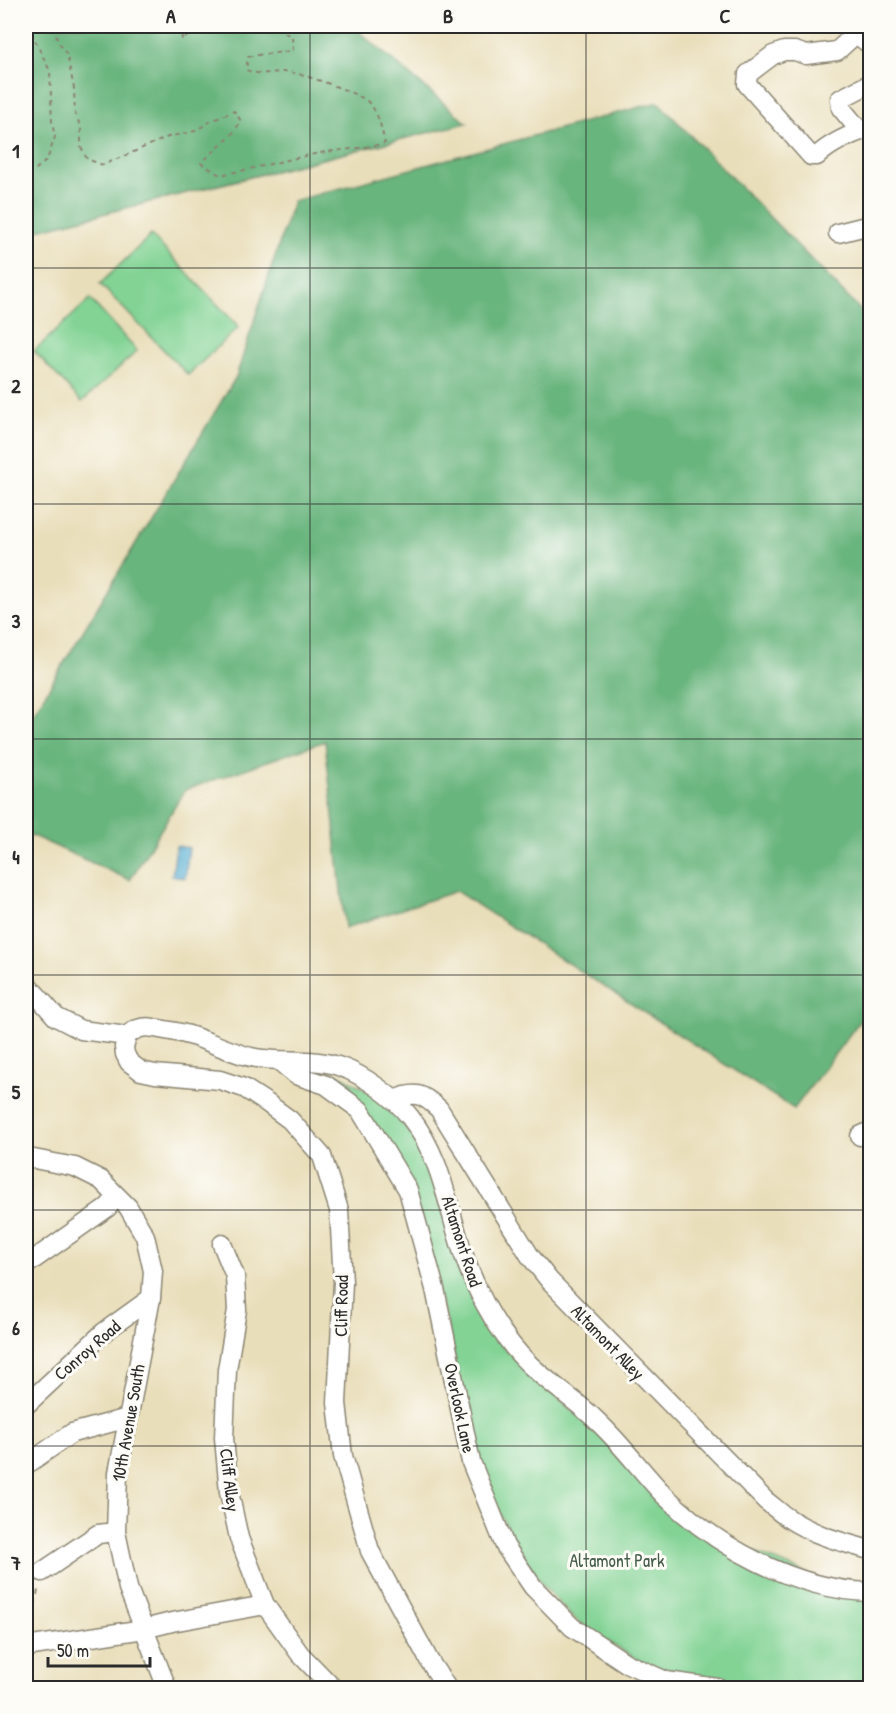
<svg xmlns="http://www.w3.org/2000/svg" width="896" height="1714" font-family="'Patrick Hand',sans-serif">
<rect width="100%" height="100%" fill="#fdfcf7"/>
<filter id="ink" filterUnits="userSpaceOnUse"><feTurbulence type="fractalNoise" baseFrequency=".0167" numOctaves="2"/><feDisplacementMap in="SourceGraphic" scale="12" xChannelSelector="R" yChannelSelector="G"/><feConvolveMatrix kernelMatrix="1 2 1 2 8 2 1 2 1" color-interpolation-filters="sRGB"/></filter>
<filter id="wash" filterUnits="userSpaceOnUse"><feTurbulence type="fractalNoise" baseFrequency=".008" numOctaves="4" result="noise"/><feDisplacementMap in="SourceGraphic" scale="24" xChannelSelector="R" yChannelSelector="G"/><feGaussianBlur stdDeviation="1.35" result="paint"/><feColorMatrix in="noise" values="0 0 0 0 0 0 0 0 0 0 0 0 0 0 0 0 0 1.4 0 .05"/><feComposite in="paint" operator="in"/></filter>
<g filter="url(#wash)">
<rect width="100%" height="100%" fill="#e9deba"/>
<g fill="#82d394" stroke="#567f60" stroke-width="1.5">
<polygon points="151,235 239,327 188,375 100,284"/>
<polygon points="90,299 137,351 82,402 34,351"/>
<polygon points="303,1067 340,1075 361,1087 388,1107 411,1134 429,1166 464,1282 480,1314 503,1347 568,1407 600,1434 679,1521 870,1600 870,1688 747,1688 748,1684 672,1673 640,1661 606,1641 571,1616 542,1584 513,1539 486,1487 477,1459 445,1315 377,1126"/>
</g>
<g fill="#69b57e" stroke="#4a7054" stroke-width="1.5">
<polygon points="26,26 352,26 467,123 26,233"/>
<polygon points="658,102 870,320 870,1007 794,1109 456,891 345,928 325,741 185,790 130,880 26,833 26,726 236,377 293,201"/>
</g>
<polygon fill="#56add3" stroke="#406c7f" stroke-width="1.5" points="176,846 189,848 185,878 172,876"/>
</g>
<g filter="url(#ink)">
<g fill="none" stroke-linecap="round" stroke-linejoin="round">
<defs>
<g id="minor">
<path d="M859 31 837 51 806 55 795 51H784L773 55 748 74 747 84 811 156H817C832 142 851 134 870 128"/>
<polyline points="860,131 841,108 840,99 869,84"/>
<polyline points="838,233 870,225"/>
<path d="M26 983 56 1017 81 1030 127 1036C135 1028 143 1026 154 1028 166 1030 178 1032 189 1035 212 1042 233 1054 256 1058 284 1063 314 1057 341 1067 364 1075 395 1098 410 1117 442 1158 447 1205 463 1253 469 1271 476 1287 485 1304 497 1326 512 1348 530 1365 551 1385 576 1400 596 1420 621 1443 641 1471 664 1495 716 1547 796 1590 870 1592"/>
<polyline points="127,1036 124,1047 125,1054 129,1062 141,1071 155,1074 220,1080 244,1088 267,1103 290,1120 322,1156 339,1210 343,1282 337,1403 343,1456 370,1551 430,1662 447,1688"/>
<polyline points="279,1061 296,1075 326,1085 360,1110 408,1190 435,1289 471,1462 505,1546 533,1587 572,1627 626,1663 666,1681 718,1688"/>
<path d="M394 1100C415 1091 422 1093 439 1109L530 1256 549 1280 766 1501C773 1506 780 1513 788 1518 813 1535 842 1542 870 1550"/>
<polyline points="860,1136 870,1131"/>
<polyline points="26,1160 34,1159 75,1167 101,1180 128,1207 145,1236 153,1271 151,1298 118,1473 116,1532 128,1588 167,1688"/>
<polyline points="222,1244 235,1276 237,1310 227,1370 224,1438 229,1492 239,1538 265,1605 300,1654 333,1688"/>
<polyline points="26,1265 107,1208 117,1197"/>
<polyline points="26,1405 104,1332 151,1298"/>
<polyline points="26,1465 72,1433 128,1418"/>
<polyline points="42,1572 98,1534 116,1532"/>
<polyline points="26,1647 144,1629 172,1622 265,1605"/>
</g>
<polyline id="major" points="851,26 870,41"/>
</defs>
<use href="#minor" stroke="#8a8472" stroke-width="21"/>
<use href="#major" stroke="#8a8472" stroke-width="27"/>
<g stroke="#8a8472" stroke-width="2" stroke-dasharray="4.5 4.5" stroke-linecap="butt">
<path d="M55 26 57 40 67 55 74 88 75 114 81 127V147L87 159 103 165 168 137 195 131 211 121 234 111 241 121 231 136 201 163 220 175C254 169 287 159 320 153 342 149 364 149 385 143 381 128 379 112 367 101 358 93 299 72 287 72 271 71 262 77 246 70L248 57C263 53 278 54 293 50L292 37 277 28 263 26"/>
<polyline points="181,26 182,40 200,27 205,26"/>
<path d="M26 131C28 138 29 145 29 153 28 160 26 162 29 169H36L47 160 55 137 52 123 50 71 28 26"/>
<polyline points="29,1630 39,1586"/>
</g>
<use href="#minor" stroke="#fff" stroke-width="18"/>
<use href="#major" stroke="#fff" stroke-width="24"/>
</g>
</g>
<path fill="none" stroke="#2b2b2b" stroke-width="1.5" stroke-opacity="0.55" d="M310 26V1688M586 26V1688M26 268H870M26 504H870M26 739H870M26 975H870M26 1210H870M26 1446H870"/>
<g text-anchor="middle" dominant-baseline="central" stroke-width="6" stroke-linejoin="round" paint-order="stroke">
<g font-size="18" fill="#2b2b2b" stroke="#fdfcf7">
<text transform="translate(462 1241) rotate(72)">Altamont Road</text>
<text transform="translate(341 1306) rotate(-89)">Cliff Road</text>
<text transform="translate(608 1342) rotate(46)">Altamont Alley</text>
<text transform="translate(87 1350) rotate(-41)">Conroy Road</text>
<text transform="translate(460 1408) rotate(78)">Overlook Lane</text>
<text transform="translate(128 1423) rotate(-80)">10th Avenue South</text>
<text transform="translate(230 1480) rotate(83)">Cliff Alley</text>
</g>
<g font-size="18" fill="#455d4a" stroke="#fdfcf7">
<text x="617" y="1560">Altamont Park</text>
</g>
</g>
<rect width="896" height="1714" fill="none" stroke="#fdfcf7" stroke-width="66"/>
<path d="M48 1657v9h102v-9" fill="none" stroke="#2b2b2b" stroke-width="3"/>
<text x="57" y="1657" font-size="18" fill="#2b2b2b" stroke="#fdfcf7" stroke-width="4.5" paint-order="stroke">50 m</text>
<rect x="33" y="33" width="830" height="1648" fill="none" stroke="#2b2b2b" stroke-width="2"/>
<g font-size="20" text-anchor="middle" font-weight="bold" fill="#2b2b2b">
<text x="171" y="23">A</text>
<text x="448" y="23">B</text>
<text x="725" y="23">C</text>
<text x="16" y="158">1</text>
<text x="16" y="393">2</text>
<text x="16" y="628">3</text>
<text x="16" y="864">4</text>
<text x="16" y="1099">5</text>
<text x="16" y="1335">6</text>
<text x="16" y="1570">7</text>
</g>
</svg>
